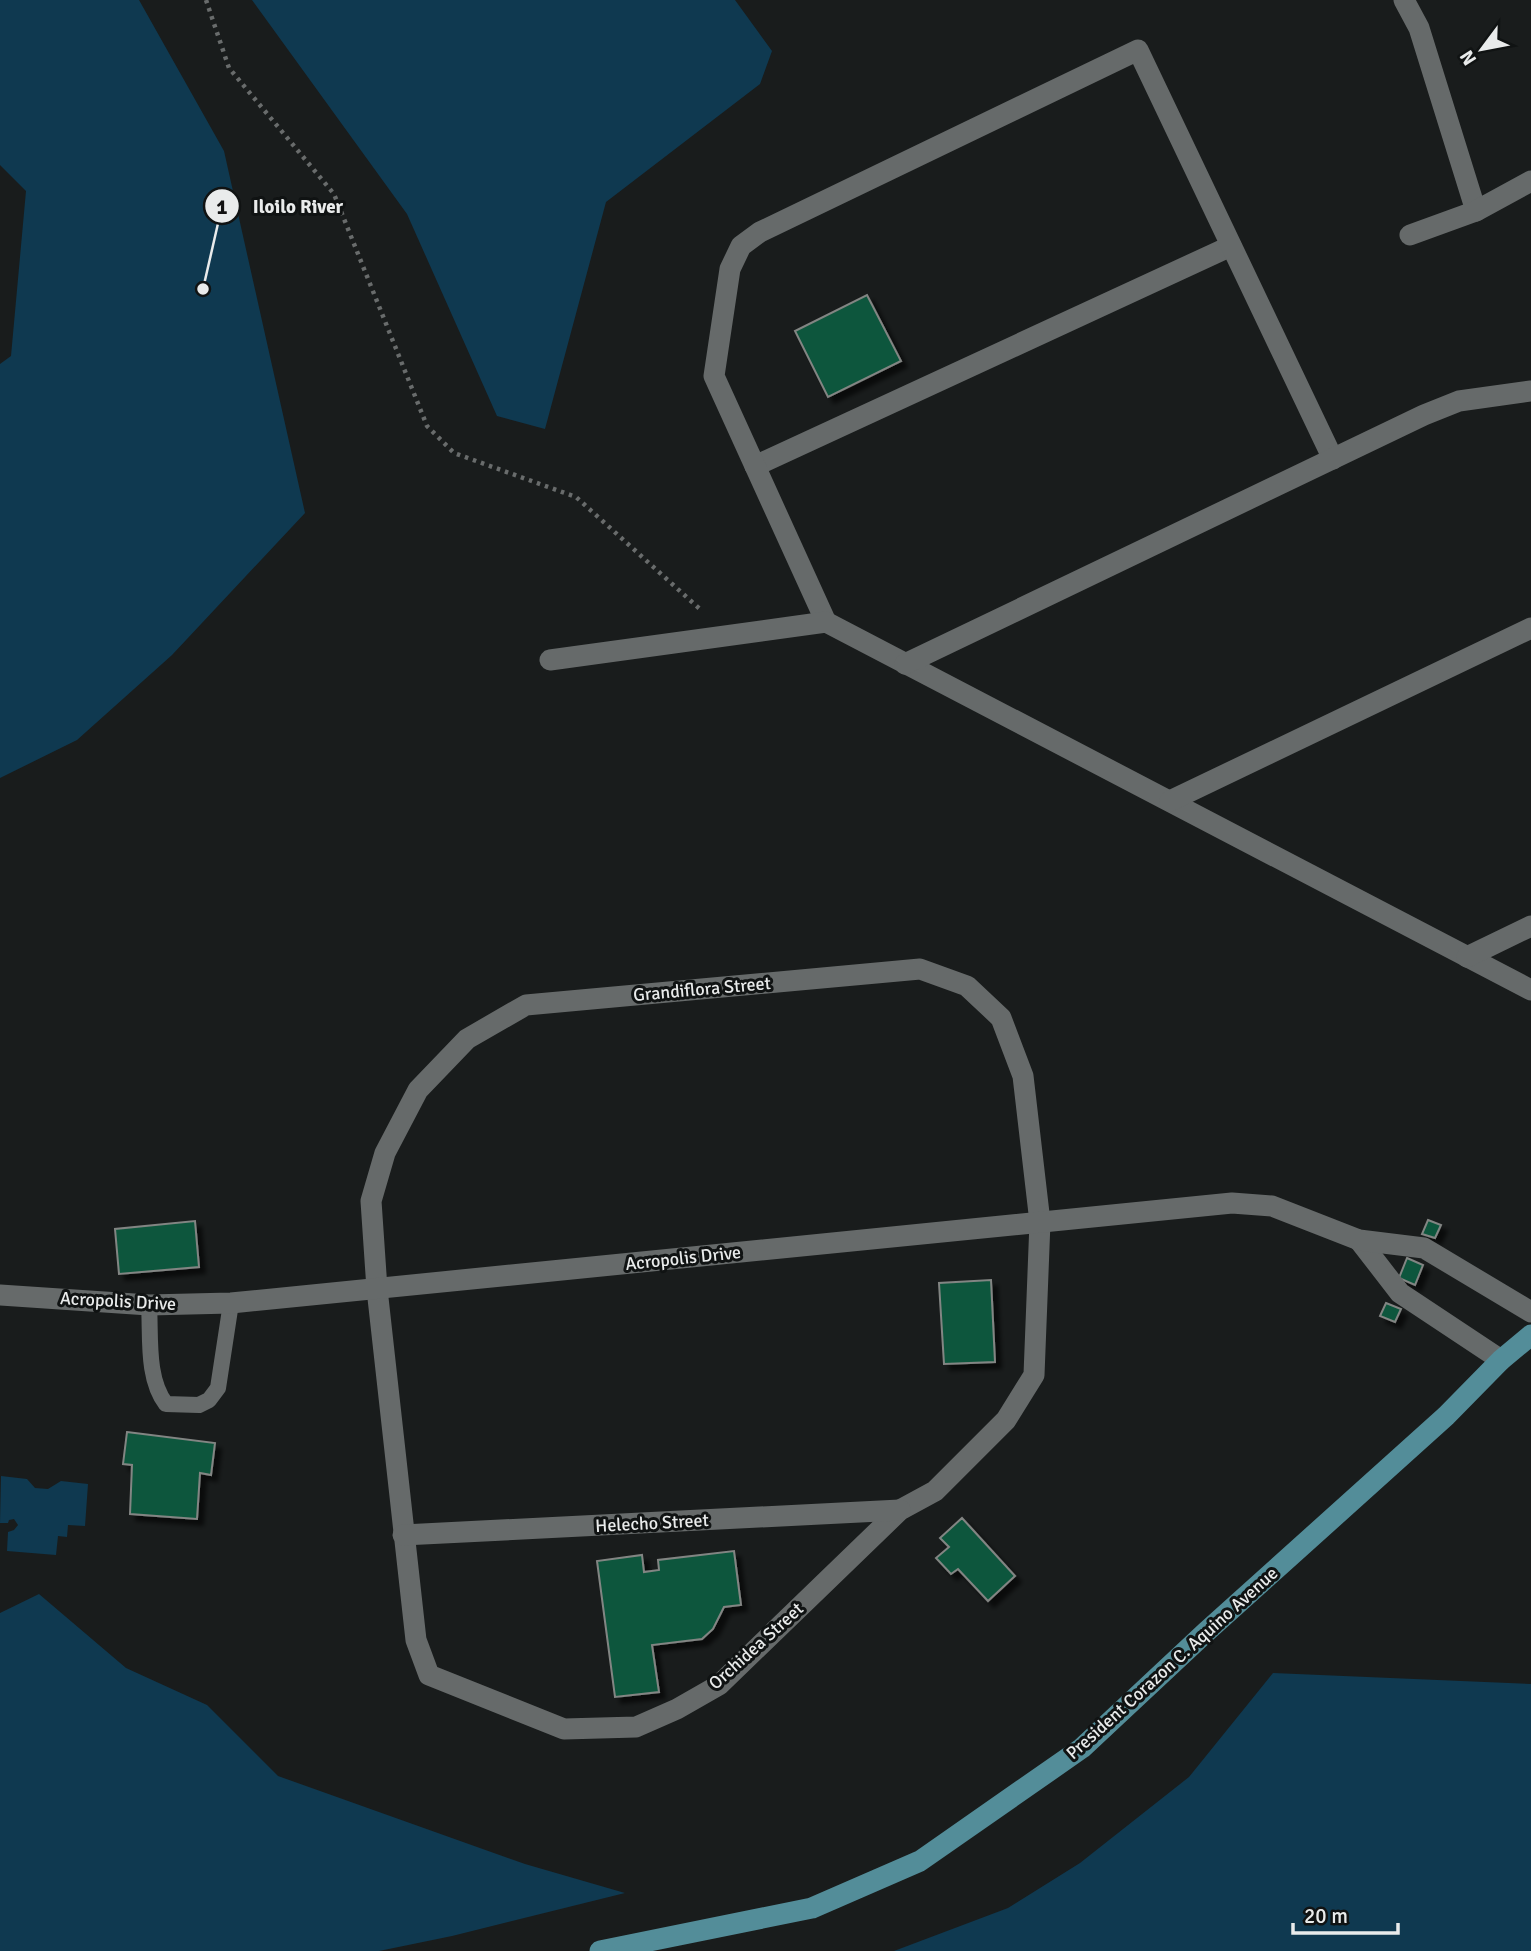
<svg xmlns="http://www.w3.org/2000/svg" width="1531" height="1951" font-family="Signika,sans-serif">
<defs>
<filter id="shadow"><feDropShadow dx="6" dy="6" stdDeviation="2" flood-color="#0009"/></filter>
</defs>
<rect width="100%" height="100%" fill="#191c1c"/>
<g fill="#0f3950">
<polygon points="0,0 139,0 224,151 305,513 172,655 77,740 0,778 0,364 11,356 26,191 0,165"/>
<polygon points="252,0 735,0 772,51 760,84 606,202 545,429 497,416 407,214"/>
<polygon points="1,1476 27,1479 35,1488 48,1489 61,1481 88,1484 85,1526 68,1525 67,1537 58,1536 56,1555 7,1551 8,1532 14,1530 18,1525 14,1519 9,1520 8,1523 0,1523"/>
<polygon points="39,1594 126,1668 207,1705 278,1776 525,1864 625,1893 452,1936 379,1951 0,1951 0,1613"/>
<polygon points="1273,1673 1531,1684 1531,1951 894,1951 1008,1908 1080,1863 1189,1777"/>
</g>
<g fill="#0e573d" stroke="#828583" stroke-width="2" filter="url(#shadow)">
<polygon points="867,295 901,361 828,397 795,331"/>
<polygon points="1428,1220 1441,1225 1435,1238 1422,1234"/>
<polygon points="195,1221 199,1267 119,1274 115,1229"/>
<polygon points="1407,1258 1423,1265 1415,1285 1399,1278"/>
<polygon points="991,1280 995,1362 944,1364 939,1283"/>
<polygon points="1386,1303 1401,1309 1395,1322 1380,1316"/>
<polygon points="127,1432 215,1443 211,1475 200,1473 197,1519 130,1514 132,1465 123,1464"/>
<polygon points="962,1518 1015,1576 988,1601 958,1569 951,1574 936,1558 949,1547 940,1538"/>
<polygon points="734,1551 741,1605 724,1607 713,1629 702,1639 652,1645 659,1692 615,1697 597,1561 642,1555 644,1572 659,1570 658,1560"/>
</g>
<g fill="none" stroke-linecap="round" stroke-linejoin="round">
<polyline stroke="#696c6c" stroke-width="4.5" stroke-dasharray="3.5 5" stroke-linecap="butt" points="206,0 229,68 334,194 427,426 454,453 576,497 702,611"/>
<path stroke="#666a6a" stroke-width="16" d="M149 1305C151 1336 146 1378 166 1404L199 1405 209 1400 218 1388 231 1303"/>
<g stroke="#666a6a" stroke-width="21">
<polyline points="1404,0 1419,28 1476,211"/>
<polyline points="1410,235 1476,211 1531,181"/>
<polyline points="755,466 1231,246"/>
<polyline points="826,622 714,376 730,269 741,246 760,232 1138,50 1333,459"/>
<polyline points="550,660 826,622 1531,990"/>
<polyline points="905,664 1424,415 1459,401 1531,391"/>
<polyline points="1170,801 1531,628"/>
<polyline points="1467,957 1531,926"/>
<polygon points="920,969 967,986 1001,1018 1023,1076 1040,1222 1034,1375 1006,1420 935,1491 900,1510 719,1685 677,1709 636,1727 564,1729 429,1675 416,1640 377,1289 371,1201 385,1153 418,1090 467,1039 526,1005"/>
<polyline points="1359,1240 1400,1293 1501,1360"/>
<polyline points="0,1295 149,1305 231,1303 1232,1203 1272,1206 1359,1240 1424,1248 1531,1312"/>
<polyline points="403,1535 900,1510"/>
</g>
<polyline stroke="#538d99" stroke-width="21" points="600,1951 812,1908 920,1861 1082,1748 1206,1632 1446,1416 1501,1360 1531,1335"/>
</g>
<g text-anchor="middle" dominant-baseline="central" stroke-width="6" stroke-linejoin="round" paint-order="stroke">
<g font-size="18" fill="#e9ebeb" stroke="#101313">
<text transform="translate(702 989) rotate(-5)">Grandiflora Street</text>
<text transform="translate(683 1258) rotate(-6)">Acropolis Drive</text>
<text transform="translate(118 1301) rotate(3)">Acropolis Drive</text>
<text transform="translate(652 1523) rotate(-3)">Helecho Street</text>
<text transform="translate(756 1646) rotate(-42)">Orchidea Street</text>
<text transform="translate(1172 1663) rotate(-42)">President Corazon C. Aquino Avenue</text>
</g>
</g>
<path fill="none" stroke="#e9ebeb" stroke-width="2.5" d="M203 289L222 206"/>
<g fill="#e9ebeb" stroke="#101313" stroke-width="2.5">
<circle cx="203" cy="289" r="7"/>
<circle cx="222" cy="206" r="18"/>
</g>
<g font-size="21" text-anchor="middle" font-weight="bold" fill="#111">
<text x="222" y="214">1</text>
</g>
<g font-size="19" text-anchor="middle" font-weight="bold" fill="#e9ebeb" stroke="#101313" stroke-width="6" stroke-linejoin="round" paint-order="stroke">
<text x="298" y="213">Iloilo River</text>
</g>
<g transform="translate(1482 49) rotate(238)" stroke="#101313" stroke-width="5" paint-order="stroke">
<path d="M0-5L12 26L0 18L-12 26Z" fill="#e9ebeb"/>
<text y="-10" font-size="19" font-weight="bold" text-anchor="middle" fill="#e9ebeb">N</text>
</g>
<path d="M1293 1923v10h105v-10" fill="none" stroke="#e9ebeb" stroke-width="3.5"/>
<text x="1304" y="1923" font-size="21" fill="#e9ebeb" stroke="#101313" stroke-width="5" paint-order="stroke">20 m</text>
</svg>
